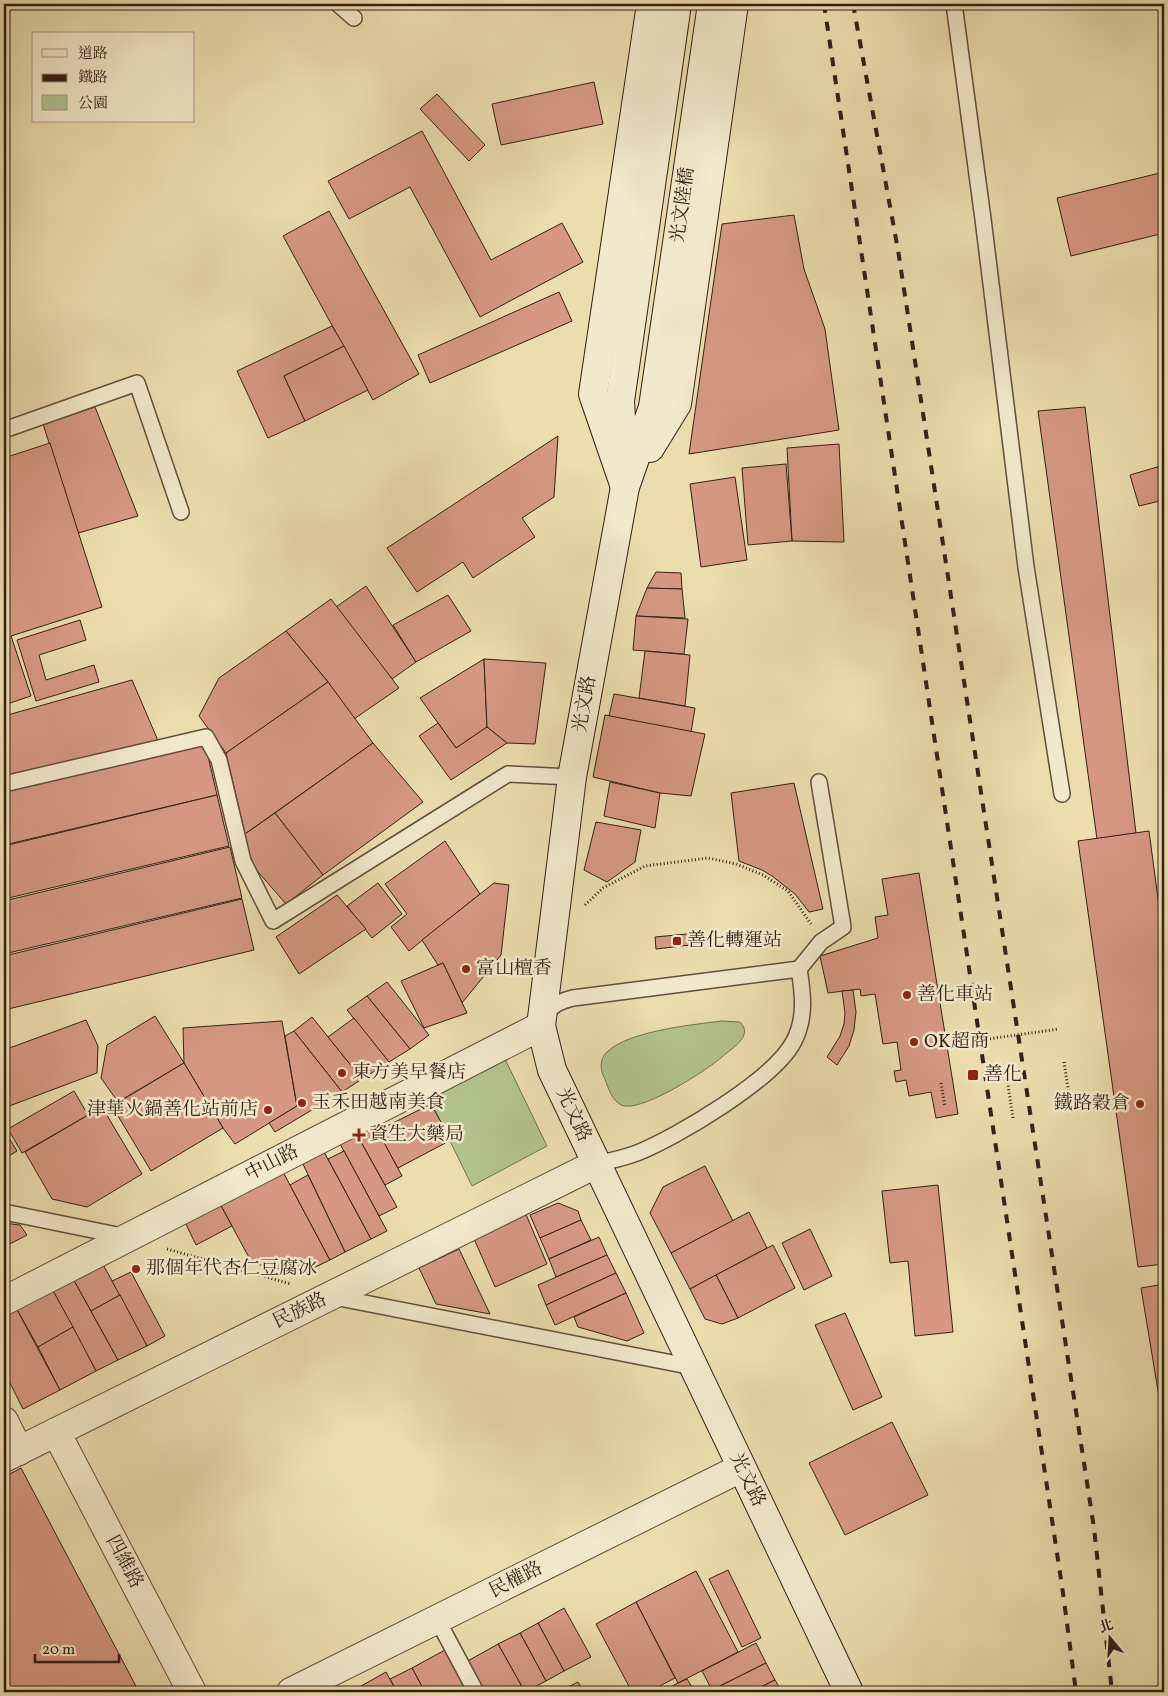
<svg xmlns="http://www.w3.org/2000/svg" width="1168" height="1696" font-family="Vollkorn,'Noto Serif TC',serif">
<rect width="100%" height="100%" fill="#ebddae"/>
<filter id="stains"><feTurbulence type="fractalNoise" baseFrequency=".004" numOctaves="4"/><feColorMatrix values="0 0 0 0 .2 0 0 0 0 .09 0 0 0 0 .02 0 0 0 .5 -.17"/></filter>
<radialGradient id="worn" r=".72"><stop offset=".6" stop-color="#630" stop-opacity="0"/><stop offset="1" stop-color="#630" stop-opacity=".3"/></radialGradient>
<g fill="#b2c28e" stroke="#747052">
<path d="M721 1021 740 1022C754 1036 732 1048 722 1057 707 1070 640 1114 621 1105 612 1100 608 1088 605 1079 600 1070 599 1060 607 1052 629 1031 691 1025 721 1021Z"/>
<polygon points="505,1059 547,1146 472,1186 429,1098"/>
</g>
<g fill="#d69883" stroke="#351f16">
<polygon points="594,82 603,124 501,145 492,104"/>
<polygon points="437,94 485,145 469,161 420,109"/>
<polygon points="422,131 491,260 562,223 583,262 480,317 410,187 349,219 328,181"/>
<polygon points="1164,172 1164,233 1071,256 1057,198"/>
<polygon points="329,211 419,374 373,400 283,236"/>
<polygon points="794,215 804,269 825,329 839,430 689,454 722,224"/>
<polygon points="559,292 572,321 430,383 418,355"/>
<polygon points="332,326 344,346 284,376 305,421 268,438 237,371"/>
<polygon points="344,346 368,390 305,421 284,376"/>
<polygon points="95,407 138,516 78,533 43,424"/>
<polygon points="1085,407 1136,833 1097,839 1038,411"/>
<polygon points="558,436 554,497 522,518 535,537 473,578 463,562 417,592 387,548"/>
<polygon points="50,443 102,607 11,636 31,696 4,705 4,458"/>
<polygon points="839,444 844,542 792,541 787,448"/>
<polygon points="786,464 792,541 748,545 742,468"/>
<polygon points="1164,465 1164,500 1139,506 1130,475"/>
<polygon points="735,477 747,560 701,567 690,484"/>
<polygon points="656,572 681,573 682,589 647,588"/>
<polygon points="366,586 416,662 392,679 336,607"/>
<polygon points="647,588 682,589 685,618 636,616"/>
<polygon points="448,595 471,631 416,662 393,625"/>
<polygon points="331,599 399,688 354,719 328,682 286,631"/>
<polygon points="636,616 688,619 684,654 633,650"/>
<polygon points="80,620 86,640 39,655 46,680 94,665 99,682 36,701 17,640"/>
<polygon points="286,631 328,682 226,753 199,716 219,678"/>
<polygon points="645,651 690,655 685,706 639,698"/>
<polygon points="484,659 487,727 456,748 420,698"/>
<polygon points="484,659 546,663 535,744 507,743 487,727"/>
<polygon points="132,680 159,743 4,781 4,716"/>
<polygon points="328,682 373,743 245,834 226,753"/>
<polygon points="614,694 695,708 691,732 609,716"/>
<polygon points="605,715 705,734 691,796 660,793 593,777"/>
<polygon points="438,723 456,748 487,727 507,743 451,780 419,736"/>
<polygon points="205,743 217,795 4,845 4,791"/>
<polygon points="373,743 423,802 323,875 275,813"/>
<polygon points="610,782 660,793 655,828 604,816"/>
<polygon points="794,783 823,909 809,912 795,894 772,876 762,870 739,861 731,793"/>
<polygon points="217,795 229,846 4,899 4,846"/>
<polygon points="275,813 323,875 286,904 247,859 245,834"/>
<polygon points="596,822 641,830 635,862 607,882 584,870"/>
<polygon points="1149,831 1164,944 1164,1264 1138,1267 1078,841"/>
<polygon points="445,841 480,894 409,951 391,927 407,914 385,884"/>
<polygon points="230,847 242,898 4,954 4,901"/>
<polygon points="919,873 958,1114 936,1118 931,1092 909,1096 906,1080 896,1082 894,1071 901,1070 897,1042 883,1044 875,994 861,996 860,989 828,993 820,956 878,938 875,917 888,915 882,879"/>
<polygon points="378,883 402,914 372,938 347,906"/>
<polygon points="494,883 509,885 501,955 462,1003 443,963 438,965 422,940"/>
<polygon points="337,895 366,929 299,974 276,937"/>
<polygon points="242,899 254,950 4,1010 4,956"/>
<polygon points="698,933 699,944 656,949 655,937"/>
<polygon points="443,963 467,1013 424,1028 401,981"/>
<polygon points="387,982 429,1035 410,1049 367,996"/>
<polygon points="853,990 856,1012 854,1030 849,1046 837,1065 827,1057 840,1036 844,1024 845,1013 842,991"/>
<polygon points="367,996 410,1049 389,1062 347,1010"/>
<polygon points="155,1016 184,1063 118,1102 101,1078 107,1045"/>
<polygon points="312,1017 362,1079 342,1092 294,1031"/>
<polygon points="354,1018 389,1062 362,1079 328,1037"/>
<polygon points="86,1020 98,1046 97,1073 4,1108 4,1050"/>
<polygon points="282,1021 297,1106 235,1144 223,1128 184,1063 183,1028"/>
<polygon points="294,1031 342,1092 275,1132 269,1123 297,1106 285,1036"/>
<polygon points="184,1063 223,1128 151,1171 112,1106"/>
<polygon points="74,1091 88,1115 22,1153 8,1129"/>
<polygon points="431,1104 451,1140 398,1168 377,1131"/>
<polygon points="102,1107 142,1174 87,1207 52,1199 25,1152"/>
<polygon points="374,1124 402,1176 385,1185 356,1133"/>
<polygon points="4,1130 17,1151 4,1159"/>
<polygon points="356,1133 397,1207 379,1216 339,1142"/>
<polygon points="323,1150 371,1239 345,1252 301,1160"/>
<polygon points="344,1151 387,1231 371,1239 328,1159"/>
<polygon points="705,1166 733,1221 671,1253 650,1213 663,1187"/>
<polygon points="282,1170 330,1260 301,1274 252,1263 219,1202"/>
<polygon points="308,1175 345,1252 330,1260 290,1185"/>
<polygon points="938,1185 953,1332 915,1336 908,1261 890,1263 882,1191"/>
<polygon points="219,1202 232,1226 196,1245 184,1220"/>
<polygon points="558,1203 578,1211 581,1220 540,1238 530,1215"/>
<polygon points="525,1212 547,1264 495,1287 472,1234"/>
<polygon points="749,1212 767,1248 690,1289 671,1253"/>
<polygon points="581,1220 591,1240 549,1259 540,1238"/>
<polygon points="4,1223 20,1225 27,1235 4,1247"/>
<polygon points="810,1229 832,1276 804,1290 782,1243"/>
<polygon points="599,1237 607,1255 556,1277 549,1259"/>
<polygon points="773,1245 795,1288 738,1318 716,1275"/>
<polygon points="459,1249 490,1314 436,1304 419,1268"/>
<polygon points="607,1255 616,1273 546,1305 538,1285"/>
<polygon points="101,1261 120,1295 91,1311 72,1277"/>
<polygon points="131,1272 165,1336 147,1346 112,1281"/>
<polygon points="616,1273 626,1293 555,1325 546,1305"/>
<polygon points="716,1275 738,1318 722,1324 705,1319 690,1289"/>
<polygon points="72,1277 118,1360 96,1371 51,1287"/>
<polygon points="1164,1284 1164,1427 1141,1288"/>
<polygon points="51,1287 73,1327 38,1347 15,1306"/>
<polygon points="626,1293 644,1333 627,1341 578,1327 574,1317"/>
<polygon points="120,1295 147,1346 118,1360 91,1311"/>
<polygon points="15,1306 60,1390 23,1409 4,1371 4,1312"/>
<polygon points="845,1313 882,1397 853,1410 815,1325"/>
<polygon points="73,1327 96,1371 60,1390 38,1347"/>
<polygon points="892,1422 928,1495 845,1535 809,1463"/>
<polygon points="21,1468 139,1692 4,1692 4,1477"/>
<polygon points="728,1570 761,1638 742,1647 709,1579"/>
<polygon points="696,1571 738,1652 678,1683 636,1602"/>
<polygon points="636,1602 675,1678 648,1692 632,1692 596,1624"/>
<polygon points="564,1608 591,1657 564,1671 538,1623"/>
<polygon points="538,1623 564,1671 546,1681 520,1633"/>
<polygon points="520,1633 546,1681 525,1692 498,1644"/>
<polygon points="756,1643 766,1663 712,1690 702,1671"/>
<polygon points="498,1644 525,1692 482,1692 466,1662"/>
<polygon points="445,1650 470,1692 425,1692 412,1668"/>
<polygon points="766,1663 775,1680 751,1692 713,1692 712,1690"/>
<polygon points="412,1668 425,1692 397,1692 390,1679"/>
<polygon points="386,1672 397,1692 355,1692 354,1690"/>
<polygon points="687,1679 695,1692 661,1692 678,1683"/>
<polygon points="775,1680 782,1692 751,1692"/>
<polygon points="578,1682 584,1692 558,1692"/>
</g>
<g fill="none" stroke-linecap="round" stroke-linejoin="round">
<defs>
<g id="lane">
<polyline points="338,4 354,18"/>
<polyline points="954,4 983,219 1026,567 1062,794"/>
<polyline points="4,430 137,383 181,512"/>
<polyline points="4,784 206,737 219,760 243,861 273,921 508,774 572,777"/>
<polyline points="799,969 821,942 843,927 819,782"/>
<path d="M545 1017C550 1005 561 1001 573 998L799 969C803 993 806 1018 794 1041 775 1079 677 1137 637 1153 624 1158 610 1161 596 1164"/>
<polyline points="4,1212 127,1237"/>
<polyline points="334,1297 693,1367"/>
<polyline points="437,1619 476,1692"/>
</g>
<g id="street">
<polyline points="4,1301 541,1026"/>
<polyline points="4,1421 19,1451"/>
<polyline points="56,1432 192,1692"/>
<polyline points="4,1458 596,1164"/>
<polyline points="291,1692 741,1468"/>
</g>
<g id="secondary">
<polyline points="712,4 653,407 625,487 572,777 541,1026 552,1070 849,1692"/>
<polyline points="650,448 677,404 734,4"/>
<polyline points="623,453 620,401 677,4"/>
<polyline points="625,487 593,394 651,4"/>
</g>
</defs>
<use href="#lane" stroke="#624e3c" stroke-width="18"/>
<use href="#street" stroke="#624e3c" stroke-width="30"/>
<use href="#secondary" stroke="#351f16" stroke-width="30"/>
<g stroke="#351f16" stroke-width="3" stroke-dasharray="1 2.5" stroke-linecap="butt">
<polyline points="585,905 603,888 645,866 708,858 736,864 763,875 788,891 811,924"/>
<polyline points="1064,1062 1071,1108"/>
<polyline points="1006,1072 1013,1118"/>
<polyline points="941,1083 945,1107"/>
<polyline points="167,1249 291,1284"/>
</g>
<use href="#lane" stroke="#f2e9ca" stroke-width="15"/>
<use href="#street" stroke="#f2e9ca" stroke-width="28"/>
<use href="#secondary" stroke="#f2e9ca" stroke-width="28"/>
<g stroke="#351f16" stroke-width="4" stroke-dasharray="9 9" stroke-linecap="butt">
<polyline points="824,4 1063,1593 1076,1692"/>
<polyline points="853,4 898,250 1014,1008 1094,1528 1112,1692"/>
</g>
<polyline stroke="#351f16" stroke-width="3" stroke-dasharray="1 2.5" stroke-linecap="butt" points="931,1047 1059,1029"/>
</g>
<g fill="#8f2418" stroke="#f2e9ca" stroke-width="2">
<rect x="672" y="936" width="10" height="10" rx="2.5"/>
<circle cx="466" cy="969" r="5"/>
<circle cx="907" cy="995" r="5"/>
<circle cx="914" cy="1042" r="5"/>
<circle cx="342" cy="1073" r="5"/>
<rect x="967" y="1069" width="12" height="12" rx="2.5"/>
<circle cx="302" cy="1103" r="5"/>
<circle cx="1140" cy="1104" r="5"/>
<circle cx="268" cy="1110" r="5"/>
<path d="M356.5 1127.5h5v5h5v5h-5v5h-5v-5h-5v-5h5z"/>
<circle cx="136" cy="1269" r="5"/>
</g>
<g text-anchor="middle" dominant-baseline="central" stroke-width="5" stroke-linejoin="round" paint-order="stroke">
<g font-size="19" fill="#351f16" stroke="#f2e9ca">
<text transform="translate(683 205) rotate(-82)">光文陸橋</text>
<text transform="translate(585 704) rotate(-80)">光文路</text>
<text transform="translate(573 1115) rotate(65)">光文路</text>
<text transform="translate(272 1163) rotate(-27)">中山路</text>
<text transform="translate(300 1311) rotate(-26)">民族路</text>
<text transform="translate(747 1480) rotate(64)">光文路</text>
<text transform="translate(124 1562) rotate(62)">四維路</text>
<text transform="translate(516 1580) rotate(-27)">民權路</text>
</g>
<g font-size="19" fill="#351f16" stroke="#f2e9ca" text-anchor="start">
<text x="687" y="941">善化轉運站</text>
<text x="476" y="969">富山檀香</text>
<text x="917" y="995">善化車站</text>
<text x="924" y="1042">OK超商</text>
<text x="352" y="1073">東方美早餐店</text>
<text x="984" y="1075">善化</text>
<text x="312" y="1103">玉禾田越南美食</text>
<text x="1130" y="1104" text-anchor="end">鐵路穀倉</text>
<text x="258" y="1110" text-anchor="end">津華火鍋善化站前店</text>
<text x="369" y="1135">資生大藥局</text>
<text x="146" y="1269">那個年代杏仁豆腐冰</text>
</g>
</g>
<rect width="1168" height="1696" fill="none" stroke="#ebddae" stroke-width="20"/>
<rect x="5" y="5" width="1158" height="1686" fill="none" stroke="#351f16" stroke-width="2.5"/>
<rect x="10" y="10" width="1148" height="1676" fill="none" stroke="#351f16"/>
<rect x="32" y="32" width="162" height="90" fill="#f2e9ca" stroke="#a69882"/>
<rect x="42" y="49" width="25" height="8" fill="#f2e9ca" stroke="#a69882"/>
<text x="78" y="58" font-size="15" fill="#351f16">道路</text>
<rect x="42" y="74" width="25" height="8" fill="#351f16" stroke="#a69882"/>
<text x="78" y="82" font-size="15" fill="#351f16">鐵路</text>
<rect x="42" y="95" width="25" height="15" fill="#b2c28e" stroke="#a69882"/>
<text x="78" y="108" font-size="15" fill="#351f16">公園</text>
<g transform="translate(1110 1638) rotate(342)" stroke="#f2e9ca" stroke-width="4" paint-order="stroke">
<path d="M0-4L9 19L0 12L-9 19Z" fill="#351f16"/>
<text y="-8" font-size="14" font-weight="bold" text-anchor="middle" fill="#351f16">北</text>
</g>
<path d="M35 1654v8h84v-8" fill="none" stroke="#351f16" stroke-width="2.5"/>
<text x="42" y="1654" font-size="15" fill="#351f16" stroke="#f2e9ca" stroke-width="4" paint-order="stroke">20 m</text>
<rect width="100%" height="100%" filter="url(#stains)"/>
<rect width="100%" height="100%" fill="url(#worn)"/>
</svg>
